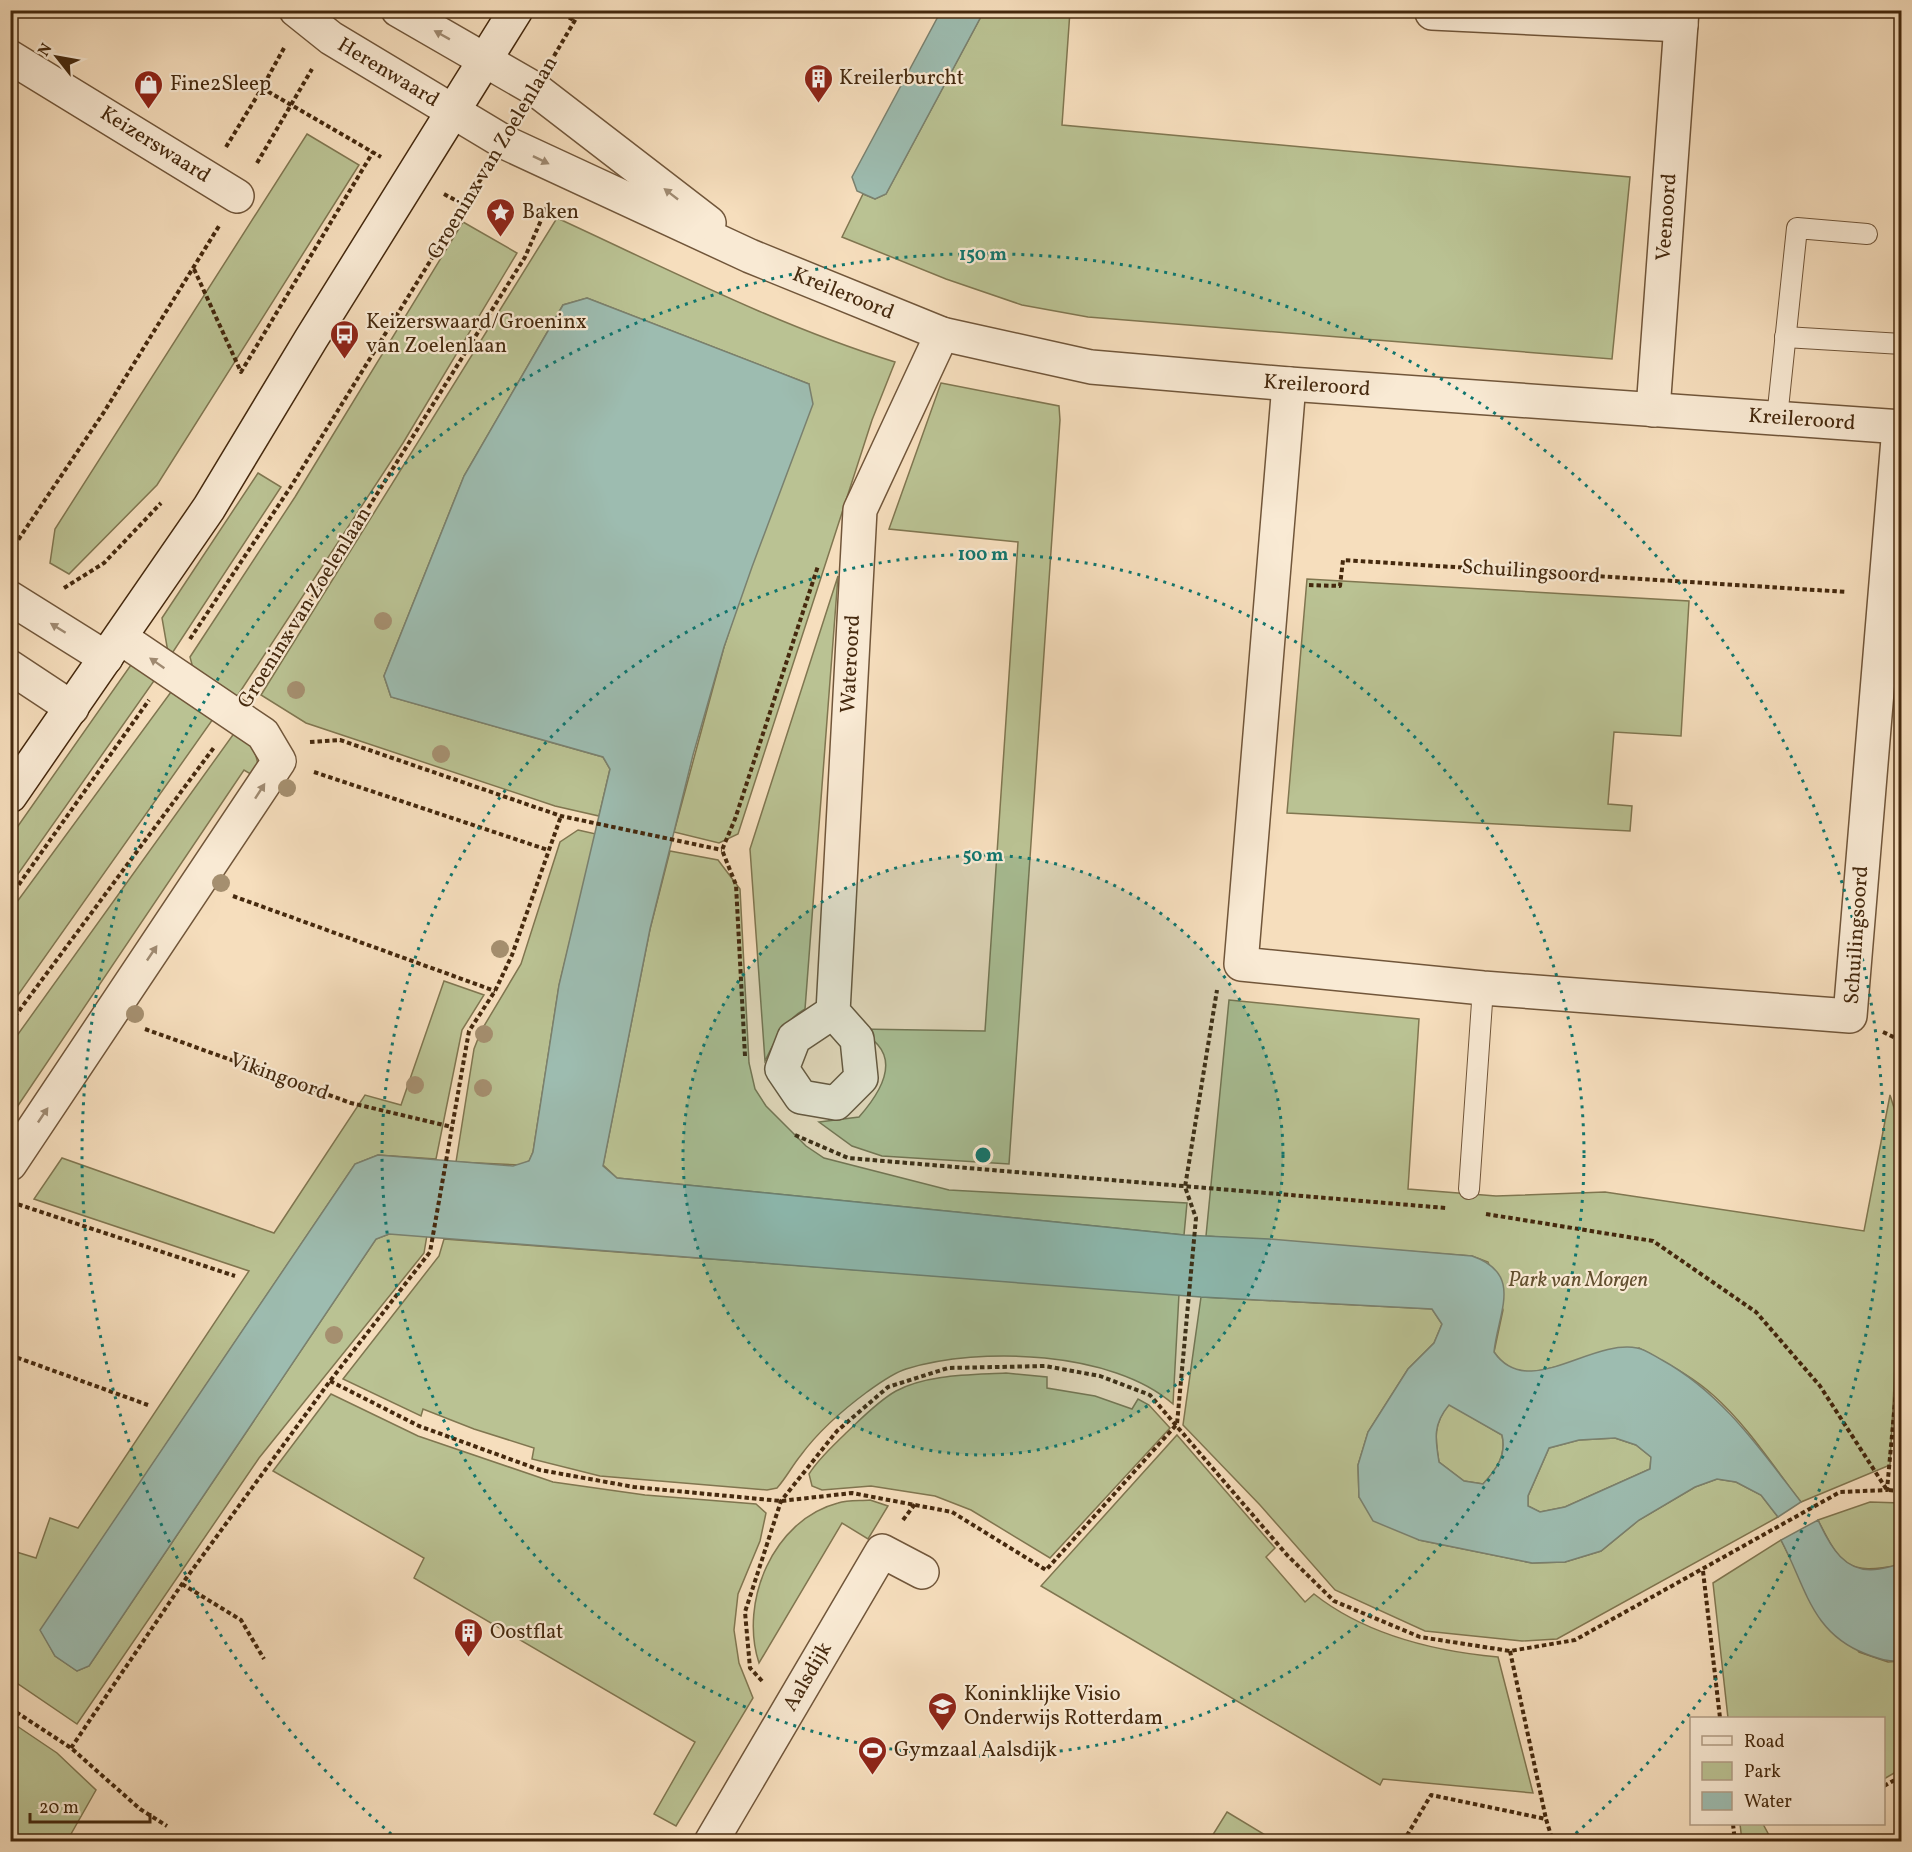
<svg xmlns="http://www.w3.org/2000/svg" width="1912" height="1852" font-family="Vollkorn,serif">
<rect width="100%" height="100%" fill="#f6debd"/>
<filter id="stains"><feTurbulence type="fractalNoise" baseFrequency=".00333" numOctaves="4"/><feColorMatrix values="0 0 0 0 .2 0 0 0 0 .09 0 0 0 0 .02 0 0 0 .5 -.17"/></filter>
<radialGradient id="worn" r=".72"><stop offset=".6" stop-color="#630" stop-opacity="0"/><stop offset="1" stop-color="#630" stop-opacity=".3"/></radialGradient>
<g fill="#bac293" stroke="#807650" stroke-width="1.5">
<polygon points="984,11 1070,11 1062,125 1630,177 1612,359 1088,317 1022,305 946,279 842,237 863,194 875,199 886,194"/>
<polygon points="307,134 359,165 157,485 69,574 50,563 55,529"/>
<path d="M557 218C668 269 778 326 895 362L872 420 738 834 719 843 674 832 724 647 809 384 587 298 563 305 464 476 384 676 391 697 603 757 610 769 599 816 555 806 306 723 261 695Z"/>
<polygon points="463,222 517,253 403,443 236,698 195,676 190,657 295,497"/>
<path d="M941 383 1059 406 1060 420 1009 1164 882 1156 852 1146 819 1122 859 1117C874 1100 898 1068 878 1045 873 1039 866 1035 860 1029L985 1031 1018 542 889 529Z"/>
<polygon points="258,473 281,487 169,658 162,618"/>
<path d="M838 576 805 1009C783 1022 776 1039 765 1061L750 849Z"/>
<polygon points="1307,579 1689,601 1681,736 1614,732 1608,804 1632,806 1630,831 1287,813"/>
<polygon points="133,662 156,678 11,884 11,836"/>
<polygon points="171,692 213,719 11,1005 11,910"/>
<path d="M235 732C254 745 259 756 259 779L244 770 11 1116V1044Z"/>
<polygon points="578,830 596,834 559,986 533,1152 529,1161 521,1165 456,1162 474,1049 481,1031 521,964 560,842"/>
<polygon points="670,851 718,860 740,889 749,1063 755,1089 766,1106 806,1146 824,1158 949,1190 1187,1203 1184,1235 617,1178 603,1165 650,929"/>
<polygon points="444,981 484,995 462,1030 436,1159 378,1155 355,1164 41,1630 55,1656 77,1671 89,1666 376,1239 389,1234 427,1235 424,1253 259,1458 77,1724 11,1679 10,1550 36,1558 50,1518 78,1528 249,1271 34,1199 62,1158 274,1233 365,1095 401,1105"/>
<path d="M1229 1000 1419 1019 1408 1189 1496 1196 1605 1192 1864 1231 1890 1095 1902 1133 1901 1247 1890 1465 1801 1502C1773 1466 1747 1425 1713 1395 1691 1375 1664 1362 1639 1348L1533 1372C1514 1371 1505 1368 1494 1352L1503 1310 1488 1262 1472 1256 1206 1236Z"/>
<path d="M444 1239 1179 1294 1173 1404C1113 1351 980 1346 906 1369 893 1373 878 1384 867 1392 844 1409 818 1432 801 1455 792 1466 786 1478 777 1488L767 1490 600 1476 532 1459 534 1448 474 1429 423 1409 421 1416 343 1379 439 1256Z"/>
<polygon points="1201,1297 1432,1309 1442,1324 1434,1343 1408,1369 1368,1432 1358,1465 1359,1497 1419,1540 1532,1563 1565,1562 1601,1551 1639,1520 1695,1487 1717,1479 1736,1482 1761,1495 1778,1517 1557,1639 1522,1641 1425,1631 1335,1590 1260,1505 1183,1425"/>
<path d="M1006 1373 1047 1377V1388L1095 1396 1132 1409 1138 1399 1149 1405 1170 1428 1050 1558 971 1510 935 1496 871 1486 822 1490 812 1486 809 1474C819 1458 833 1446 846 1433 861 1419 878 1401 896 1391 928 1374 971 1375 1006 1373Z"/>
<polygon points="331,1394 418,1436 553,1482 645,1495 756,1504 766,1513 760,1541 738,1594 734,1630 739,1663 753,1698 676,1826 654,1814 695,1742 414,1578 424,1558 273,1471"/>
<path d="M1449 1404 1502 1435C1507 1455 1496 1470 1483 1484L1464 1481 1439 1462C1435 1438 1433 1424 1449 1404Z"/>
<path d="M1177 1435 1275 1548 1266 1557 1305 1602 1314 1594C1366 1635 1432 1651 1498 1657L1533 1793 1383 1779 1380 1785 1041 1586Z"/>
<polygon points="1615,1438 1636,1445 1651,1457 1650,1469 1565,1507 1540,1512 1528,1506 1528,1496 1549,1448 1579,1440"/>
<path d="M870 1500 888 1506 868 1539 842 1523 759 1663C739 1602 773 1520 838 1503 848 1500 860 1501 870 1500Z"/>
<path d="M1870 1502 1901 1503 1900 1565C1847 1575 1841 1566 1818 1520Z"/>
<polygon points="1781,1540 1789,1556 1859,1652 1888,1662 1901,1661 1901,1769 1884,1779 1884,1718 1728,1718 1713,1583"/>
<polygon points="11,1722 57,1753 96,1790 67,1841 11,1841"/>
<polygon points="1227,1812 1275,1841 1209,1841"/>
<polygon points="1740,1824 1763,1824 1771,1839 1765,1841 1742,1841"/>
</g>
<g fill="#9dbcb0" stroke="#7a816f" stroke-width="1.5" fill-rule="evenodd">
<polygon points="941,11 984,11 886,194 875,199 857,191 852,177"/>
<path d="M587 298 809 384 813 404 752 567 724 647 693 755 650 929 603 1166 617 1178 1184 1235 1269 1239 1472 1256C1524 1274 1498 1312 1494 1352 1528 1401 1590 1339 1637 1348 1645 1349 1654 1356 1662 1360 1722 1393 1760 1449 1801 1502L1778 1517 1761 1495 1736 1482 1717 1479 1695 1487 1639 1520 1601 1551 1565 1562 1532 1563 1419 1540 1373 1521 1359 1497 1358 1465 1368 1432 1408 1369 1434 1343 1442 1324 1432 1309 1201 1297 389 1234 376 1239 89 1666 77 1671 55 1656 40 1630 355 1164 378 1155 513 1166 529 1161 533 1152 559 985 610 769 603 757 391 697 384 676 464 476 563 305ZM1449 1405 1502 1435C1507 1455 1496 1470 1483 1484L1464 1481 1439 1462C1435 1438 1433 1424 1449 1405ZM1615 1438 1636 1445 1651 1457 1650 1469 1565 1507 1540 1512 1528 1506V1496L1549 1448 1579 1440Z"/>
<path d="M1818 1520C1830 1546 1845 1575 1879 1569 1887 1567 1895 1567 1901 1562V1661C1888 1662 1879 1659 1866 1654 1811 1633 1806 1587 1781 1540Z"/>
</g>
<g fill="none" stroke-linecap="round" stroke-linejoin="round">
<defs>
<g id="lane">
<polyline points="1785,337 1902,344"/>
<polyline points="1777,418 1797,228 1867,234"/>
<polyline points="1469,1189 1483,988"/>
</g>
<g id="street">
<polyline points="296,10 331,38 504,142 750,256 942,334 1091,367 1289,384 1902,427"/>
<polyline points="398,10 535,89 709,223"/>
<polyline points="1432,13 1681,25"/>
<polyline points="10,57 237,196"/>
<polyline points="1289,384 1241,964 1483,988 1850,1016 1899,427"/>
<polyline points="1653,410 1682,10"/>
<polyline points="10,598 106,658"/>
<polyline points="10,667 72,708"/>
<polyline points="833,1012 857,1039 861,1078 836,1103 801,1097 782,1069 794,1038 833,1012 860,510 942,334"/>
<polyline points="10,1164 279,761 263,734 121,638"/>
<polyline points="711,1842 882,1551 922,1572"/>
</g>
<polyline id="secondary" points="10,796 209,508 311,339 516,10"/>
</defs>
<use href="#lane" stroke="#71563a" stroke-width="22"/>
<use href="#street" stroke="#71563a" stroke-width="36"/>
<use href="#secondary" stroke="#45290e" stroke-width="36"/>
<g stroke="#45290e" stroke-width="4" stroke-dasharray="4.5 3" stroke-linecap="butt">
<polyline points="556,10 575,21"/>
<polyline points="284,48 262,88 381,157"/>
<polyline points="554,56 581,10"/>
<polyline points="226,147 262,88"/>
<polyline points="257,163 312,69"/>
<polyline points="444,194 464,205"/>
<polyline points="194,269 241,372 373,152"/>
<polyline points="10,552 104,412 219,226"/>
<polyline points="1309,585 1340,586 1343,560 1847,592"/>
<polyline points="64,588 104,563 161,503"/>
<polyline points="190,639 290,488 484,174"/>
<polyline points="257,686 525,257 549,202"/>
<polyline points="310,742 340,740 561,816 722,850"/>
<polyline points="314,772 548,850"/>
<polyline points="233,896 495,991"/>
<polyline points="10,897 149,700"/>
<polyline points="10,1023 215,746"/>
<polyline points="145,1029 351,1103 452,1127"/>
<polyline points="1883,1032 1902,1041"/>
<polyline points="745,1056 736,885 722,850 735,819 818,566"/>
<polyline points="795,1135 848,1158 1446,1208"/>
<polyline points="11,1202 235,1276"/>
<polyline points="1486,1214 1653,1241 1756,1312 1820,1386 1887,1490 1902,1491"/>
<polyline points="10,1355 148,1405"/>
<polyline points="330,1381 419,1426 540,1470 634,1487 781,1501 852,1493 952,1512 1046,1570 1177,1424 1196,1218 1185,1187 1217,990"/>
<polyline points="903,1520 915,1504"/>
<polyline points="1703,1571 1720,1718"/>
<polyline points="182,1584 241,1620 264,1659"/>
<polyline points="1510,1651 1546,1819"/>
<polyline points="762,1681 750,1668 745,1612 781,1501 837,1431 888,1387 948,1368 1045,1366 1100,1376 1150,1395 1287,1555 1334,1601 1420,1637 1510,1651 1575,1640 1840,1492 1887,1490 1902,1326"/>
<polyline points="10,1708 71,1748 140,1809 167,1826"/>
<polyline points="71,1748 182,1584 330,1381 430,1252 469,1031 495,991 512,955 561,816"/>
<polyline points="1884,1786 1902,1776"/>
<polyline points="1733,1824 1735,1842"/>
<polyline points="1403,1842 1431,1795 1546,1819 1553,1842"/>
</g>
<use href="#lane" stroke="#f9ead4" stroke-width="20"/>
<use href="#street" stroke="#f9ead4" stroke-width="33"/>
<use href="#secondary" stroke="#f9ead4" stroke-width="33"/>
</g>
<g fill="#a58f6f">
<circle cx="383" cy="621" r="9"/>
<circle cx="296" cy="690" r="9"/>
<circle cx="441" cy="754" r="9"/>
<circle cx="287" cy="788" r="9"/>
<circle cx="221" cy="883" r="9"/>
<circle cx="500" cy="949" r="9"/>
<circle cx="135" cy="1014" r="9"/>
<circle cx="484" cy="1034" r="9"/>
<circle cx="415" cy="1085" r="9"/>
<circle cx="483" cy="1088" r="9"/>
<circle cx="334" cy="1335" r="9"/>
</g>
<defs><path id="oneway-solid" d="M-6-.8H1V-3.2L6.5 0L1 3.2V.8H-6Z" transform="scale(1.5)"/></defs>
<g fill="#9f8a71">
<use href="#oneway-solid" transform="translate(442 35) rotate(-151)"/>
<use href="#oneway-solid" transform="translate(541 160) rotate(26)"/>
<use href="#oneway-solid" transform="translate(671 194) rotate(-142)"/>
<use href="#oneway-solid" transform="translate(58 628) rotate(-148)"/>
<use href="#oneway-solid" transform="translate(157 663) rotate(-145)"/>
<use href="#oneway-solid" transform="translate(260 791) rotate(-57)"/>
<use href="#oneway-solid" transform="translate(152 953) rotate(-56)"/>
<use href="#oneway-solid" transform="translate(43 1115) rotate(-56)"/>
</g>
<circle cx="983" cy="1155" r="300" fill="#0f766e" fill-opacity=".12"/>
<g fill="none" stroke="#0f766e" stroke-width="3" stroke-dasharray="3 6">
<circle cx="983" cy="1155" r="300"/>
<circle cx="983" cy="1155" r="601"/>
<path d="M398 1840A901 901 0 1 1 1568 1840"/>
</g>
<defs>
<symbol id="building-pin" viewBox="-11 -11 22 30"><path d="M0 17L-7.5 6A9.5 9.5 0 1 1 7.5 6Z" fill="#8f2418" stroke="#f9ead4"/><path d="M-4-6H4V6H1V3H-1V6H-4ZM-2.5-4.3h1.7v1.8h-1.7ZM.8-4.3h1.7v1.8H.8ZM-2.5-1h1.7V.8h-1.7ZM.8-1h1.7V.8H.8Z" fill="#fff"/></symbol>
<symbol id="shop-pin" viewBox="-11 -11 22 30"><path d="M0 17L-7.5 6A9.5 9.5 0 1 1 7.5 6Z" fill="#8f2418" stroke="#f9ead4"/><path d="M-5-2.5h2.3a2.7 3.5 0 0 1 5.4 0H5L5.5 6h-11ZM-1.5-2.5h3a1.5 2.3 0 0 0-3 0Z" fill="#fff"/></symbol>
<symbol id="sight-pin" viewBox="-11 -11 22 30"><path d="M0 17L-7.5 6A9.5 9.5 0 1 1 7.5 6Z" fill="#8f2418" stroke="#f9ead4"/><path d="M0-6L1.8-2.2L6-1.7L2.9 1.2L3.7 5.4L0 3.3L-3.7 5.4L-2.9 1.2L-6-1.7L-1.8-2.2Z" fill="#fff"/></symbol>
<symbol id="bus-pin" viewBox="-11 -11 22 30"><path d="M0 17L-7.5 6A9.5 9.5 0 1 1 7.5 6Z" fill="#8f2418" stroke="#f9ead4"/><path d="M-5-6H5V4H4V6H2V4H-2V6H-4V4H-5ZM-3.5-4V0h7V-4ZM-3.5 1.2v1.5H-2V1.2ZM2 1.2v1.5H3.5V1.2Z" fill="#fff"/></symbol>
<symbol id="school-pin" viewBox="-11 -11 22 30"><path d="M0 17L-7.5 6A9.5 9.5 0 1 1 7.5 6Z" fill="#8f2418" stroke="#f9ead4"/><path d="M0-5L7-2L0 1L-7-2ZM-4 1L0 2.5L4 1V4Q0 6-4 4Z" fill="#fff"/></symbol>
<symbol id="stadium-pin" viewBox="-11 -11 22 30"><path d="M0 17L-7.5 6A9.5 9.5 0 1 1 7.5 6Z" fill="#8f2418" stroke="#f9ead4"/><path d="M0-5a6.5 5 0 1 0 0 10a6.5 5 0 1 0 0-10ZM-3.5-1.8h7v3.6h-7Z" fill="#fff"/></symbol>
</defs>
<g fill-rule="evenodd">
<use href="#building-pin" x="802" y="62" width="33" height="45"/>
<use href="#shop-pin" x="132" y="68" width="33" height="45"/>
<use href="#sight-pin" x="484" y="196" width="33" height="45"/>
<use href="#bus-pin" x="328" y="318" width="33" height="45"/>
<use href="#building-pin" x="452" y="1616" width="33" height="45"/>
<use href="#school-pin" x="926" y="1690" width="33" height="45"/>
<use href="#stadium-pin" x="856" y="1734" width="33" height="45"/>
</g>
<g text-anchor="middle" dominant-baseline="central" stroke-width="4.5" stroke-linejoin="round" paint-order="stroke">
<g font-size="21" fill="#45290e" stroke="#f9ead4">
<text transform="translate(388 73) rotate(31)">Herenwaard</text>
<text transform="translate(155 145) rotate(32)">Keizerswaard</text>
<text transform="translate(493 158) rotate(-59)">Groeninx van Zoelenlaan</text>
<text transform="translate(1667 217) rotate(-86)">Veenoord</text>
<text transform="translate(843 294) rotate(22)">Kreileroord</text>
<text transform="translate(1317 386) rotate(4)">Kreileroord</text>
<text transform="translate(1802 420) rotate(4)">Kreileroord</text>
<text transform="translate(1531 572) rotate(4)">Schuilingsoord</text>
<text transform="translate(305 608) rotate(-58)">Groeninx van Zoelenlaan</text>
<text transform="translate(851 664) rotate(-87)">Wateroord</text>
<text transform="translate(1857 935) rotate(-86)">Schuilingsoord</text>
<text transform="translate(279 1077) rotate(20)">Vikingoord</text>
<text transform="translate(808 1677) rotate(-60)">Aalsdijk</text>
</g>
<g font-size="21" fill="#45290e" stroke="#f9ead4" text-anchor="start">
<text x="839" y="78">Kreilerburcht</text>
<text x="170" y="84">Fine2Sleep</text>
<text x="522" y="212">Baken</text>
<text x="366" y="322">Keizerswaard/Groeninx<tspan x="366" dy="24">van Zoelenlaan</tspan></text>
<text x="490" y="1632">Oostflat</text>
<text x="964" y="1694">Koninklijke Visio<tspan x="964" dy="24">Onderwijs Rotterdam</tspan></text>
<text x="894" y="1750">Gymzaal Aalsdijk</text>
</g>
<g font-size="21" font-style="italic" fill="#624f2f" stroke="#f9ead4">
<text x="1578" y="1280">Park van Morgen</text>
</g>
</g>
<circle cx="983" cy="1155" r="9" fill="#0f766e" stroke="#f9ead4" stroke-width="3"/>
<g font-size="18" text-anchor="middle" font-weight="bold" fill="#0f766e" stroke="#f9ead4" stroke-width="4.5" stroke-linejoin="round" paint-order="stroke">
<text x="983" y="260">150 m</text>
<text x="983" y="560">100 m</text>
<text x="983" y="861">50 m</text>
</g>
<rect width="1912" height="1852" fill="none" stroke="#f6debd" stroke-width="36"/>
<rect x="12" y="12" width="1888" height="1828" fill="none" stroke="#45290e" stroke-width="3"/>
<rect x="18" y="18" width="1876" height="1816" fill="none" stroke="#45290e" stroke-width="1.5"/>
<rect x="1690" y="1717" width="195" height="108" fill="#f9ead4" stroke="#b19d85" stroke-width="1.5"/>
<rect x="1702" y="1736" width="30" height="9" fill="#f9ead4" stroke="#b19d85" stroke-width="1.5"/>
<text x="1744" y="1747" font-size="18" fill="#45290e">Road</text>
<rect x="1702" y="1762" width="30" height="18" fill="#bac293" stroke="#b19d85" stroke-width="1.5"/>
<text x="1744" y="1777" font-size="18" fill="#45290e">Park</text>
<rect x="1702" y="1792" width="30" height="18" fill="#9dbcb0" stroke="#b19d85" stroke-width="1.5"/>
<text x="1744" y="1807" font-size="18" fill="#45290e">Water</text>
<g transform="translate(57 57) rotate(301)" stroke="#f9ead4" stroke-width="4.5" paint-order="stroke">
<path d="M0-4.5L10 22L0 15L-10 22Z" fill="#45290e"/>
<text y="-9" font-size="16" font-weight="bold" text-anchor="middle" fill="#45290e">N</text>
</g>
<path d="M30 1813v9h120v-9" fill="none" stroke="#45290e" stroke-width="3"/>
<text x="39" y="1813" font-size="18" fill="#45290e" stroke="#f9ead4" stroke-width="4.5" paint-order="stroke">20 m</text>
<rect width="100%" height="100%" filter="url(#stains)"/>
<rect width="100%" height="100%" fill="url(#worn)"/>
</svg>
